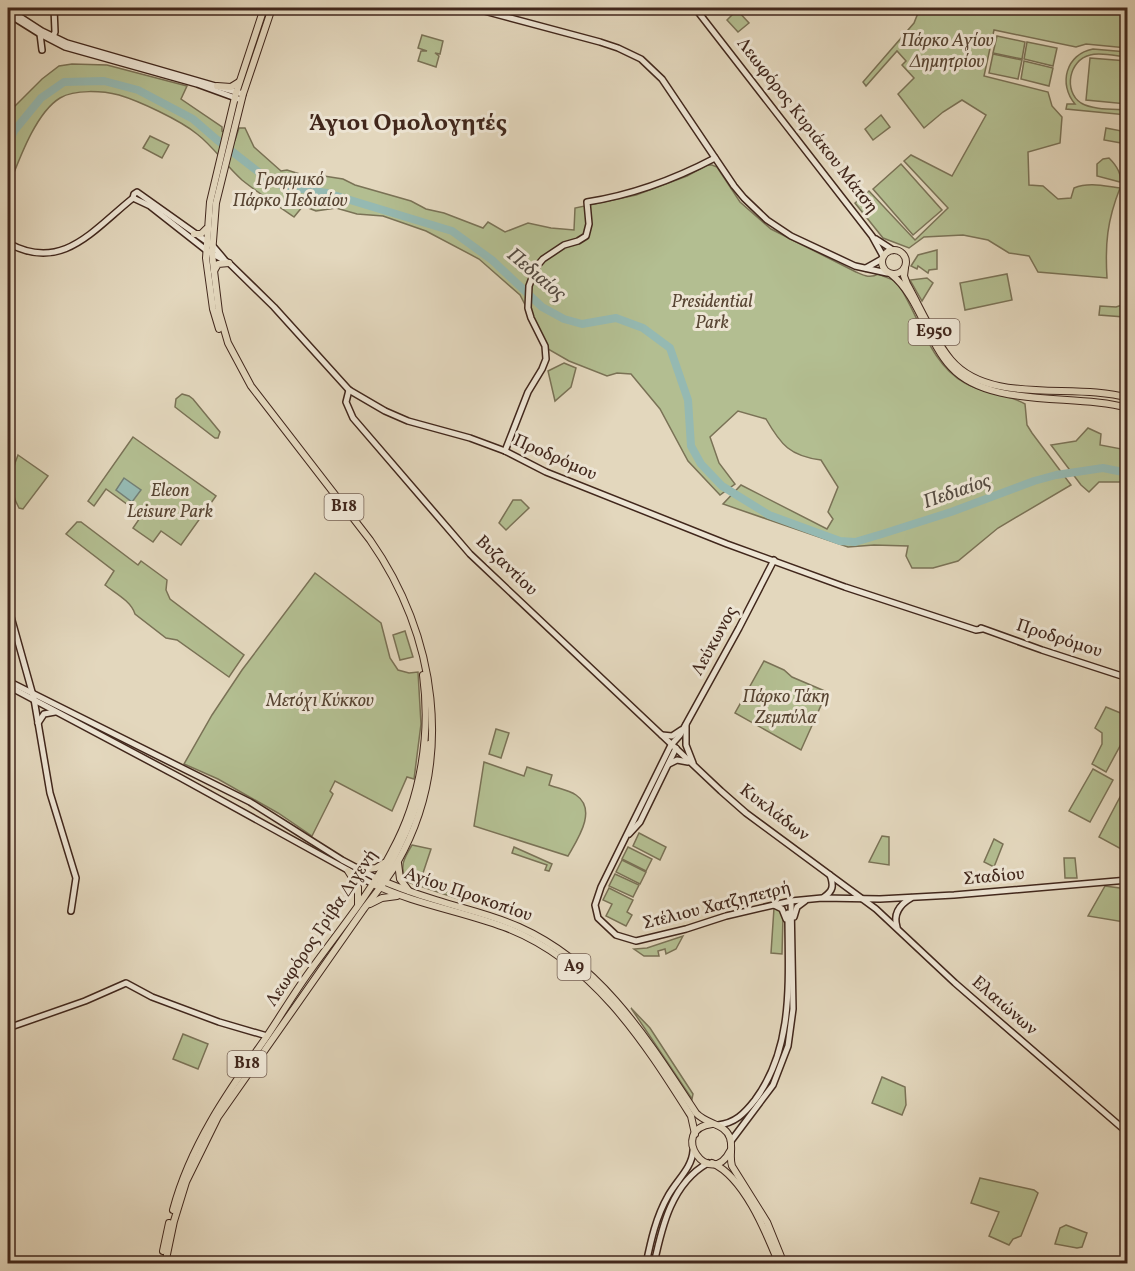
<svg xmlns="http://www.w3.org/2000/svg" width="1135" height="1271" font-family="Vollkorn,serif">
<rect width="100%" height="100%" fill="#e3d7bd"/>
<filter id="stains"><feTurbulence type="fractalNoise" baseFrequency=".00333" numOctaves="4"/><feColorMatrix values="0 0 0 0 .2 0 0 0 0 .09 0 0 0 0 .02 0 0 0 .5 -.17"/></filter>
<radialGradient id="worn" r=".72"><stop offset=".6" stop-color="#630" stop-opacity="0"/><stop offset="1" stop-color="#630" stop-opacity=".3"/></radialGradient>
<g fill="#b3be91" stroke="#7a7256" stroke-width="1.5">
<path d="M920 8H1127V48L1086 44 1076 47 994 30 984 76 1048 92 1052 106 1062 117 1060 143 1028 152 1029 185 1043 186 1058 199 1071 198 1074 188C1089 182 1104 186 1120 188 1107 221 1105 244 1107 278L1038 272 1029 256 1009 253 988 240 963 235 924 237 909 248 883 238 855 203 869 191 915 240 948 208 904 161 911 155 952 176 986 115 962 100 943 112 924 128 898 94 914 78 902 65 906 61 897 51 866 86 863 82 914 23Z"/>
<polygon points="737,10 749,23 738,32 727,20"/>
<polygon points="422,35 443,41 440,54 435,53 439,56 436,67 418,61 421,51 427,51 418,48"/>
<polygon points="997,36 1025,42 1022,59 993,53"/>
<polygon points="1027,42 1057,48 1053,66 1024,59"/>
<path d="M1093 49 1127 52V57C1116 56 1101 52 1090 55 1069 60 1063 91 1081 103 1093 110 1114 109 1127 110V115L1066 109 1067 104H1075C1058 84 1066 54 1093 49Z"/>
<polygon points="993,54 1022,60 1018,79 989,73"/>
<polygon points="1090,58 1127,61 1127,104 1086,100"/>
<polygon points="1024,61 1053,68 1049,86 1021,79"/>
<path d="M72 64 107 65 187 86 181 99 222 127V131L235 140 239 128H245L254 147 281 171 287 170 316 179 324 176 343 179 355 185 411 201 426 209 444 213 483 228 488 222 505 232 528 223 551 228 574 230 575 208 636 195 687 176 707 165H712L717 167 740 202 771 229 856 272C863 275 870 279 878 274L896 281C919 313 928 363 965 383 984 394 1007 393 1025 404L1027 425 1032 433 1071 485 998 528 958 561 933 568H912L906 556 908 546 874 545 848 547 723 504 741 485 827 529 833 519 828 512 838 487 821 460C790 456 781 445 766 419L738 411 710 437 719 463 735 484 720 495 688 461 660 409 631 374 617 373 607 376 569 361 548 349 520 295 479 259 426 231 383 216 357 214 336 208 316 211 303 206 294 217C277 205 258 193 242 180 226 166 214 147 197 134 180 120 139 101 119 95 103 91 75 89 60 98 35 113 18 163 8 188V113L42 79 59 66Z"/>
<polygon points="881,115 890,127 873,140 865,129"/>
<polygon points="1106,128 1127,132 1127,144 1104,140"/>
<polygon points="150,136 169,145 162,158 143,148"/>
<path d="M1109 158C1115 164 1122 172 1120 182L1097 176V164L1103 159Z"/>
<polygon points="901,164 942,210 913,235 873,189"/>
<polygon points="937,250 937,269 929,270 928,273 918,266 917,269 911,266 918,255"/>
<polygon points="1007,274 1012,300 965,310 960,283"/>
<polygon points="927,278 933,283 922,301 910,280"/>
<polygon points="1122,305 1128,306 1126,337 1123,337 1124,317 1099,315 1100,306 1116,307"/>
<polygon points="564,363 576,368 571,387 555,401 548,371"/>
<polygon points="182,394 189,396 193,399 220,432 218,438 215,438 175,407 176,399"/>
<polygon points="1088,428 1101,434 1100,445 1127,450 1127,484 1122,482 1099,482 1089,492 1081,485 1051,445 1076,441"/>
<polygon points="133,437 216,496 181,545 161,531 153,542 133,528 142,515 106,489 94,506 88,501"/>
<path d="M18 455 48 476 23 509 19 508C9 490 10 474 18 455Z"/>
<polygon points="513,500 521,500 529,508 506,530 499,523"/>
<path d="M77 522H81L138 565 141 561 167 580 166 590 170 599 244 655 229 677 177 640 166 638 135 614C131 601 115 593 105 585L114 571 66 534Z"/>
<polygon points="315,573 381,623 390,658 398,670 409,673 418,672 421,724 414,779 407,777 392,811 335,781 330,791 333,794 312,836 278,813 218,779 184,764 212,715 242,670"/>
<polygon points="405,631 413,657 400,660 393,635"/>
<polygon points="764,661 784,670 792,677 827,692 801,750 735,713"/>
<polygon points="1106,707 1123,714 1127,707 1127,733 1106,772 1092,764 1102,744 1102,733 1095,728"/>
<polygon points="496,729 509,733 501,758 489,754"/>
<path d="M484 762 524 776 527 767 552 775 549 785C557 788 569 790 576 795 598 810 577 840 568 856L474 826Z"/>
<polygon points="1093,769 1113,780 1090,822 1069,811"/>
<polygon points="1120,797 1128,801 1127,842 1123,850 1099,837"/>
<polygon points="639,833 666,847 660,860 633,846"/>
<polygon points="882,836 889,837 889,865 869,862"/>
<polygon points="994,839 1003,844 994,867 984,862"/>
<path d="M412 845 431 849 420 882 466 899 465 901 408 882C398 868 404 858 412 845Z"/>
<polygon points="514,847 552,864 549,871 545,870 547,865 512,853"/>
<polygon points="628,847 652,859 646,871 622,859"/>
<polygon points="1064,858 1075,858 1077,878 1065,878"/>
<polygon points="622,860 646,872 640,884 616,872"/>
<polygon points="615,874 639,885 633,897 609,886"/>
<polygon points="1105,886 1127,889 1127,915 1124,922 1088,916"/>
<polygon points="609,888 633,900 627,912 632,915 626,926 606,916 612,904 603,900"/>
<polygon points="774,908 779,909 783,916 782,954 771,953"/>
<polygon points="683,936 676,949 666,954 665,949 658,951 659,956 644,956 634,949 647,948"/>
<polygon points="631,1008 650,1028 693,1094 692,1099"/>
<polygon points="183,1034 208,1044 198,1069 173,1059"/>
<polygon points="882,1077 905,1087 906,1105 902,1115 872,1103"/>
<polygon points="980,1178 1034,1190 1038,1193 1021,1236 1013,1239 1009,1245 989,1236 999,1212 971,1203"/>
<polygon points="1066,1225 1087,1233 1082,1247 1077,1248 1055,1244 1060,1228"/>
</g>
<polygon fill="#95b9b2" stroke="#737f76" stroke-width="1.5" points="124,478 141,490 132,502 116,490"/>
<g fill="none" stroke-linecap="round" stroke-linejoin="round">
<polyline stroke="#95b9b2" stroke-width="8" points="8,144 14,131 41,98 64,82 104,81 138,90 193,119 216,139 265,177 283,186 327,193 452,231 492,260 542,307 564,319 582,324 616,318 643,328 670,348 688,400 691,446 701,464 722,486 769,515 840,541 855,542 882,534 951,512 1034,481 1056,475 1103,468 1128,473"/>
<defs>
<g id="secondary">
<polyline points="473,8 600,42 618,48 641,59 662,79 734,186 744,198 767,220 791,236 855,266 887,273"/>
<polyline points="695,8 872,236 883,256"/>
<polyline points="8,9 42,31 67,43 243,94"/>
<polyline points="8,14 40,34 65,47 197,84 241,100"/>
<polyline points="40,34 42,50"/>
<polyline points="52,39 55,32 54,8"/>
<polyline points="133,198 150,206 206,250 229,263 274,307 349,390 385,411 408,421 470,438 505,451 546,472 727,544 845,587 976,630 982,629"/>
<polyline points="876,239 893,250"/>
<path d="M8 243C62 273 93 230 133 198L134 194 137 192 213 246 224 259"/>
<polyline points="866,268 882,259"/>
<polyline points="349,390 346,402 353,418 470,554 721,791 746,813 876,909 955,983 1128,1133"/>
<path d="M505 451 528 392 542 369 546 359 545 346 531 318 528 308 529 286 532 278 537 266 543 259 564 245 578 241 586 236 589 224 587 202C632 195 675 179 715 158"/>
<polyline points="774,560 739,628 680,735 671,745 601,887 595,905 598,918 616,935 636,941 686,929 726,916 791,901 822,898 880,899 954,895 1128,880"/>
<polyline points="8,606 34,699 50,793 76,878 71,911"/>
<polyline points="981,628 1042,650 1128,678"/>
<polyline points="8,681 250,802 342,860 376,878"/>
<polyline points="8,686 181,778 373,884"/>
<polyline points="38,723 44,714 55,712"/>
<polyline points="686,725 686,745 693,763"/>
<polyline points="662,735 672,736 681,730"/>
<polyline points="669,764 677,760 688,762"/>
<polyline points="629,834 640,822 676,748"/>
<path d="M824 897C833 891 834 886 830 875"/>
<polyline points="774,905 782,909 786,919"/>
<polyline points="794,917 797,907 805,901"/>
<path d="M897 927C893 914 899 905 911 898"/>
<polyline points="8,1028 85,1001 126,983 152,997 219,1022 267,1036"/>
<path d="M718 1125C735 1123 744 1114 755 1100 795 1046 788 978 788 913"/>
<polyline points="731,1141 773,1085 788,1046 793,1009 791,901"/>
<path d="M646 1264C651 1240 656 1217 668 1196 676 1181 692 1168 693 1151"/>
<path d="M654 1264C662 1226 672 1183 708 1163"/>
</g>
<g id="primary">
<polyline points="217,86 231,87 239,82"/>
<polyline points="194,234 201,234 206,229"/>
<circle cx="894" cy="262" r="12"/>
<path d="M905 268 904 276 907 284C921 309 933 338 951 360 990 406 1075 382 1128 398"/>
<polyline points="214,271 218,264 229,263"/>
<path d="M891 274C919 296 927 341 951 367 989 409 1075 393 1128 408"/>
<polyline points="219,329 213,309 206,258 210,202 236,93 264,8"/>
<polyline points="398,863 400,879 409,891"/>
<polyline points="360,870 376,868 384,863"/>
<polyline points="348,871 358,887 358,904"/>
<path d="M376 878C396 887 416 894 436 900 464 909 493 915 519 927 602 964 648 1040 696 1113 707 1125 725 1123 730 1138 733 1147 729 1157 732 1166L767 1222 784 1264"/>
<path d="M380 883C405 839 425 795 429 744"/>
<path d="M373 884C415 904 461 911 504 927 592 960 643 1040 691 1116L695 1134"/>
<polyline points="370,904 382,898 397,896"/>
<path d="M712 1124C667 1130 710 1191 730 1151"/>
<path d="M712 1163C744 1177 766 1232 779 1264"/>
<path d="M173 1210C190 1146 227 1093 265 1039 280 1017 294 993 310 971 338 932 370 894 392 851 421 798 431 734 423 675"/>
<polyline points="163,1251 169,1223"/>
<path d="M165 1264 174 1221 186 1182 218 1117 363 910C375 894 387 880 397 863 456 760 436 634 370 540L251 386 228 343 219 312 212 254 216 203 243 94 272 8"/>
</g>
</defs>
<use href="#secondary" stroke="#41271c" stroke-width="8"/>
<use href="#primary" stroke="#41271c" stroke-width="8"/>
<use href="#secondary" stroke="#ede5d4" stroke-width="5"/>
<use href="#primary" stroke="#e3d7bd" stroke-width="6"/>
</g>
<g text-anchor="middle" dominant-baseline="central" stroke-width="6" stroke-linejoin="round" paint-order="stroke">
<g fill="#ede5d4" stroke="#756053" stroke-width="1.5">
<rect x="908.5" y="319" width="51" height="26" rx="4.5"/>
<rect x="324.5" y="494" width="39" height="26" rx="4.5"/>
<rect x="557.5" y="954" width="33" height="26" rx="4.5"/>
<rect x="227.5" y="1051" width="39" height="26" rx="4.5"/>
</g>
<g font-size="16" font-weight="bold" fill="#41271c">
<text x="934" y="332">E950</text>
<text x="344" y="507">B18</text>
<text x="574" y="967">A9</text>
<text x="247" y="1064">B18</text>
</g>
<g font-size="18" font-style="italic" fill="#584533" stroke="#ede5d4">
<text x="947" y="41">Πάρκο Αγίου<tspan x="947" dy="21">Δημητρίου</tspan></text>
<text x="290" y="180">Γραμμικό<tspan x="290" dy="21">Πάρκο Πεδιαίου</tspan></text>
<text x="712" y="302">Presidential<tspan x="712" dy="21">Park</tspan></text>
<text x="170" y="491">Eleon<tspan x="170" dy="21">Leisure Park</tspan></text>
<text x="786" y="697">Πάρκο Τάκη<tspan x="786" dy="21">Ζεμπύλα</tspan></text>
<text x="320" y="701">Μετόχι Κύκκου</text>
</g>
<g font-size="18" fill="#41271c" stroke="#ede5d4">
<text transform="translate(807 126) rotate(52)">Λεωφόρος Κυριάκου Μάτση</text>
<text transform="translate(555 458) rotate(24)">Προδρόμου</text>
<text transform="translate(506 566) rotate(44)">Βυζαντίου</text>
<text transform="translate(1059 639) rotate(18)">Προδρόμου</text>
<text transform="translate(715 641) rotate(-61)">Λεύκωνος</text>
<text transform="translate(774 813) rotate(37)">Κυκλάδων</text>
<text transform="translate(994 877) rotate(-5)">Σταδίου</text>
<text transform="translate(468 895) rotate(19)">Αγίου Προκοπίου</text>
<text transform="translate(717 906) rotate(-14)">Στέλιου Χατζηπετρή</text>
<text transform="translate(322 928) rotate(-56)">Λεωφόρος Γρίβα Διγενή</text>
<text transform="translate(1004 1006) rotate(41)">Ελαιώνων</text>
</g>
<g font-size="20" font-style="italic" fill="#564c42" stroke="#ede5d4">
<text transform="translate(536 275) rotate(40)">Πεδιαίος</text>
<text transform="translate(957 492) rotate(-19)">Πεδιαίος</text>
</g>
<g font-size="24" font-weight="bold" fill="#41271c" stroke="#ede5d4">
<text x="408" y="124">Άγιοι Ομολογητές</text>
</g>
</g>
<rect width="1135" height="1271" fill="none" stroke="#e3d7bd" stroke-width="30"/>
<rect x="9" y="9" width="1117" height="1253" fill="none" stroke="#41271c" stroke-width="3"/>
<rect x="15" y="15" width="1105" height="1241" fill="none" stroke="#41271c" stroke-width="1.5"/>
<rect width="100%" height="100%" filter="url(#stains)"/>
<rect width="100%" height="100%" fill="url(#worn)"/>
</svg>
